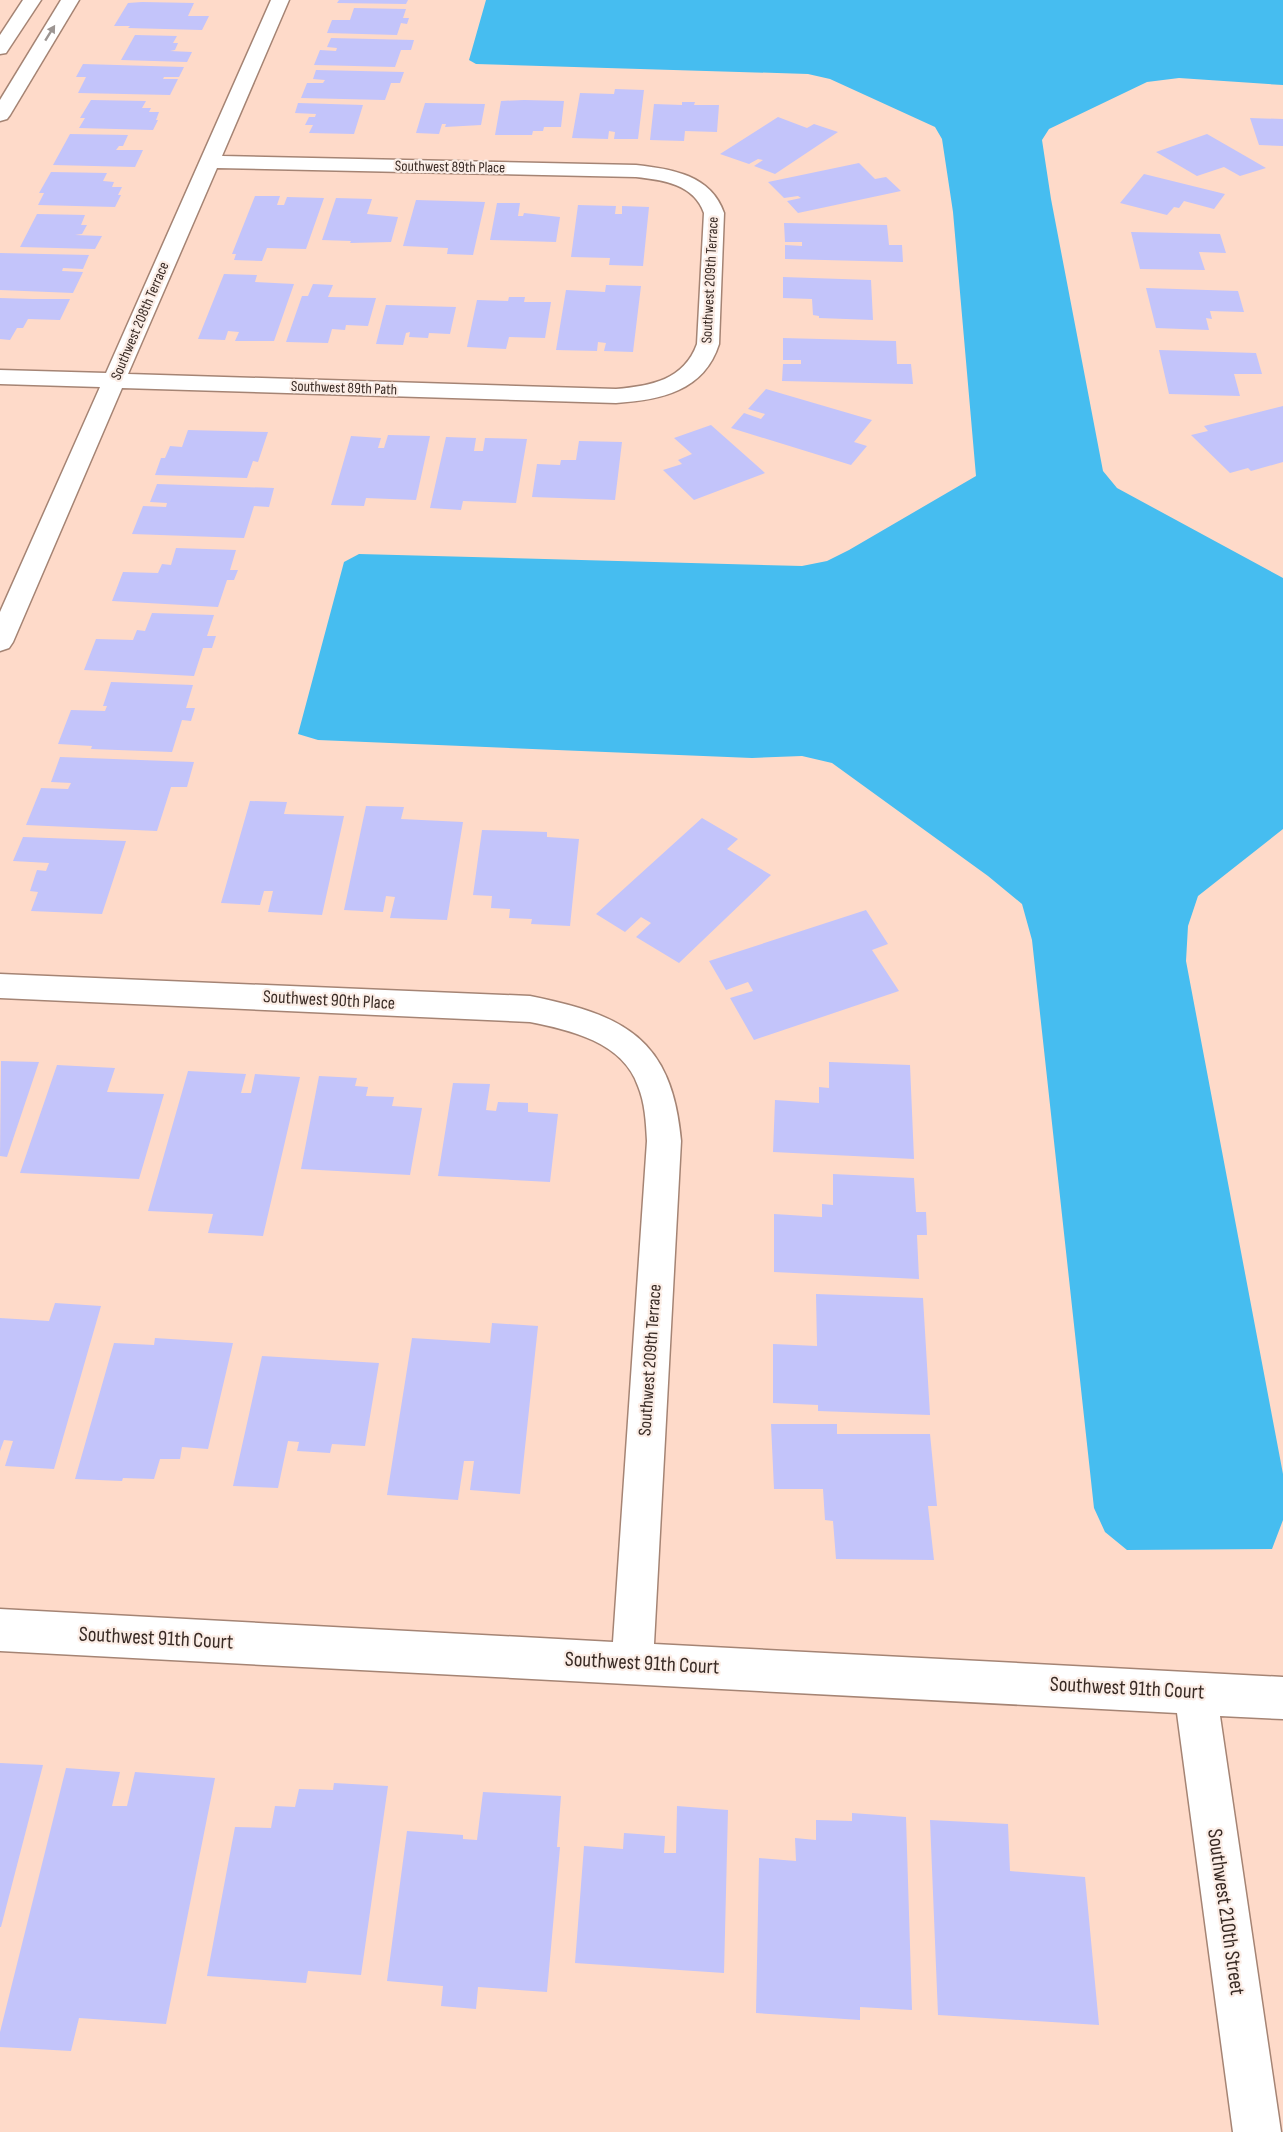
<svg xmlns="http://www.w3.org/2000/svg" width="1283" height="2132" font-family="'Sofia Sans Condensed',sans-serif">
<rect width="100%" height="100%" fill="#fedac9"/>
<polygon fill="#46bdf0" points="486,0 1283,0 1283,85 1179,78 1147,82 1049,129 1042,140 1051,199 1103,471 1117,488 1283,578 1283,829 1198,896 1188,926 1186,961 1283,1474 1283,1520 1272,1549 1127,1550 1105,1532 1094,1508 1032,940 1022,904 988,876 832,763 802,756 752,758 318,740 298,734 344,562 359,554 802,566 827,561 849,550 976,476 953,212 942,139 935,127 830,79 808,74 476,64 469,60"/>
<g fill="#c3c4fa">
<polygon points="339,0 408,0 406,4 337,3"/>
<polygon points="142,2 194,3 188,16 209,16 202,30 128,28 130,26 114,26 128,3"/>
<polygon points="354,8 406,9 403,18 409,18 407,24 401,23 397,35 327,33 332,20 350,20"/>
<polygon points="135,35 177,36 173,43 178,43 175,50 170,51 192,52 187,62 121,60"/>
<polygon points="331,38 414,40 411,50 401,50 395,67 314,65 320,50 336,51 337,48 327,47"/>
<polygon points="83,64 184,67 179,77 164,77 163,79 178,79 170,95 78,93 86,77 76,77"/>
<polygon points="316,70 404,72 400,83 391,83 385,100 301,98 307,83 323,83 325,80 313,79"/>
<polygon points="615,89 644,90 638,139 614,139 615,132 609,131 608,139 572,138 580,93 614,94"/>
<polygon points="91,100 146,101 142,108 151,108 149,112 159,112 156,120 158,120 153,130 79,128 85,118 80,118"/>
<polygon points="524,100 564,101 561,127 544,127 543,131 533,131 532,135 495,135 501,101"/>
<polygon points="682,102 695,102 694,105 719,105 717,132 685,131 684,141 650,140 654,104 682,105"/>
<polygon points="298,103 363,105 354,134 309,133 313,125 305,125 309,117 315,117 316,114 295,113"/>
<polygon points="425,103 485,104 481,125 445,127 446,124 442,124 439,134 416,133"/>
<polygon points="778,117 807,128 814,124 838,132 775,174 754,166 763,160 758,159 749,164 720,154"/>
<polygon points="1250,118 1283,119 1283,146 1259,145"/>
<polygon points="70,134 128,135 123,146 119,146 116,150 143,150 135,167 53,165"/>
<polygon points="1207,134 1247,157 1266,168 1240,176 1224,167 1197,176 1156,152"/>
<polygon points="859,163 875,179 886,177 901,191 798,213 787,201 801,198 798,196 784,198 768,182"/>
<polygon points="51,172 107,173 103,181 114,182 112,187 122,187 118,195 121,195 115,207 38,205 44,193 39,193"/>
<polygon points="1144,174 1225,194 1214,209 1184,201 1179,208 1174,207 1167,215 1120,203"/>
<polygon points="255,196 280,196 277,205 284,205 287,197 324,198 306,249 267,248 262,261 234,260 236,254 232,254"/>
<polygon points="336,198 372,199 367,214 398,217 391,242 350,243 351,241 322,240"/>
<polygon points="416,200 485,202 473,255 447,254 448,248 403,246"/>
<polygon points="497,203 520,203 518,216 523,216 524,213 560,217 556,242 490,240"/>
<polygon points="578,205 616,206 615,214 622,214 622,206 649,207 643,266 609,265 610,258 571,257"/>
<polygon points="37,214 85,215 81,225 87,225 82,234 75,235 102,236 95,249 20,247"/>
<polygon points="784,223 887,225 889,245 902,245 903,262 785,259 785,245 802,246 802,242 785,242"/>
<polygon points="1131,232 1220,234 1226,253 1199,252 1205,270 1140,269"/>
<polygon points="0,253 89,255 83,269 63,268 62,271 83,272 73,293 0,290"/>
<polygon points="224,274 257,275 255,282 294,284 274,341 235,341 239,332 228,331 225,340 198,339"/>
<polygon points="783,277 871,280 873,320 819,318 819,316 813,315 812,299 783,298"/>
<polygon points="313,284 333,285 328,297 376,298 368,326 346,325 345,330 332,329 328,343 286,342 302,296 308,296"/>
<polygon points="606,285 641,286 633,352 604,351 606,343 598,342 597,351 556,350 566,290 605,292"/>
<polygon points="1146,288 1238,291 1244,312 1210,311 1212,319 1206,318 1209,330 1156,328"/>
<polygon points="509,297 525,297 524,302 551,302 545,338 509,337 506,349 467,347 477,300 508,301"/>
<polygon points="0,298 33,299 70,299 60,320 28,319 23,328 17,328 10,340 0,339"/>
<polygon points="386,305 456,307 450,334 429,333 428,338 409,337 410,332 406,333 403,345 376,344"/>
<polygon points="783,338 896,341 897,364 911,364 913,384 782,381 783,364 801,364 801,360 783,360"/>
<polygon points="1159,350 1256,353 1262,374 1234,374 1240,396 1169,394"/>
<polygon points="766,389 872,420 854,442 867,446 851,465 731,428 744,413 761,419 765,414 748,409"/>
<polygon points="1283,406 1283,462 1251,471 1248,468 1230,473 1191,435 1208,431 1204,426"/>
<polygon points="711,425 765,473 694,500 663,470 682,464 678,460 692,454 674,438"/>
<polygon points="188,430 268,432 258,462 253,461 247,478 155,475 161,458 165,458 170,446 182,447"/>
<polygon points="388,435 430,436 416,500 366,498 364,506 331,505 351,436 381,438 378,448 384,448"/>
<polygon points="446,437 476,438 474,451 483,451 485,438 527,439 516,503 463,501 461,510 430,508"/>
<polygon points="579,441 622,442 615,500 532,497 537,464 560,465 561,460 576,460"/>
<polygon points="157,484 274,488 269,507 254,506 244,538 132,534 143,506 166,507 167,503 150,502"/>
<polygon points="176,548 236,550 230,570 238,570 234,580 227,580 218,607 112,601 123,572 158,573 162,564 171,565"/>
<polygon points="152,613 214,615 207,636 216,636 212,648 203,648 194,676 84,670 96,639 133,640 137,630 145,631"/>
<polygon points="111,682 193,685 186,708 195,708 191,721 182,720 172,752 91,749 92,746 58,744 71,710 105,711 107,706 103,706"/>
<polygon points="60,757 194,762 187,787 171,787 157,831 26,825 41,788 68,789 71,783 51,782"/>
<polygon points="250,801 287,802 284,814 344,816 322,915 268,912 273,891 264,891 260,905 221,903"/>
<polygon points="366,806 404,807 401,819 463,822 447,920 390,918 395,897 386,896 383,912 344,910"/>
<polygon points="702,818 738,839 727,849 771,875 679,963 636,937 651,923 641,917 625,932 596,914"/>
<polygon points="482,830 547,832 547,837 579,839 570,926 531,924 532,919 509,918 510,909 491,908 492,896 473,895"/>
<polygon points="23,837 126,841 102,914 31,911 38,892 30,891 37,870 46,871 49,863 13,861"/>
<polygon points="866,910 888,944 872,950 899,991 754,1040 730,998 753,991 748,982 726,990 709,961"/>
<polygon points="1,1061 39,1062 7,1157 0,1156"/>
<polygon points="829,1062 910,1065 914,1159 773,1152 775,1100 819,1103 819,1087 829,1088"/>
<polygon points="57,1065 115,1068 107,1092 164,1094 139,1179 20,1173"/>
<polygon points="188,1071 246,1074 241,1093 251,1093 255,1074 300,1077 263,1236 208,1233 213,1214 148,1211"/>
<polygon points="319,1076 357,1078 355,1086 368,1087 366,1096 394,1097 392,1106 422,1108 410,1175 301,1169"/>
<polygon points="453,1083 490,1084 486,1110 496,1111 498,1102 528,1103 528,1112 558,1114 550,1182 438,1176"/>
<polygon points="833,1174 914,1178 916,1212 926,1212 927,1235 917,1235 919,1279 774,1272 774,1214 822,1217 822,1204 833,1205"/>
<polygon points="816,1294 923,1298 930,1415 818,1411 818,1405 773,1403 773,1344 817,1346"/>
<polygon points="55,1303 101,1306 54,1469 5,1466 13,1441 4,1440 0,1451 0,1318 49,1321"/>
<polygon points="492,1323 538,1326 520,1494 470,1490 474,1461 464,1461 458,1500 387,1495 412,1338 490,1343"/>
<polygon points="155,1338 233,1343 208,1449 182,1447 180,1459 160,1459 154,1479 123,1478 122,1481 75,1479 114,1343 154,1345"/>
<polygon points="262,1356 379,1363 365,1446 332,1444 330,1453 297,1451 299,1442 288,1441 278,1488 233,1486"/>
<polygon points="771,1424 837,1424 837,1434 930,1434 937,1506 928,1506 934,1560 836,1559 833,1521 825,1520 823,1489 774,1489"/>
<polygon points="0,1763 43,1765 1,1927 0,1927"/>
<polygon points="66,1768 120,1772 112,1806 127,1806 135,1772 215,1778 166,2024 79,2018 71,2051 0,2047 0,2032"/>
<polygon points="334,1783 388,1786 361,1975 308,1971 306,1983 207,1976 235,1827 271,1828 275,1806 295,1807 299,1789 333,1790"/>
<polygon points="483,1792 561,1796 557,1847 560,1847 547,1992 478,1987 476,2009 441,2006 443,1986 387,1981 407,1831 463,1835 463,1839 477,1840"/>
<polygon points="677,1806 728,1810 724,1973 575,1963 584,1846 623,1849 624,1833 665,1836 664,1853 676,1853"/>
<polygon points="852,1813 906,1817 912,2010 860,2007 860,2020 756,2013 759,1858 796,1861 795,1838 816,1840 816,1820 852,1821"/>
<polygon points="930,1820 1008,1824 1010,1871 1085,1877 1099,2025 938,2015"/>
</g>
<g fill="none" stroke-linecap="round" stroke-linejoin="round">
<defs>
<g id="minor">
<polygon points="23,0 41,0 6,53 0,54 0,35"/>
<polygon points="61,0 79,0 10,115 7,119 0,121 0,100"/>
<path d="M271 0H289L222 156 636 165C672 169 711 175 724 213L719 344C704 391 661 400 616 403L122 388 13 642 9 648 0 651V612L100 387 0 384V370L106 373ZM217 168 636 177C663 180 694 184 704 213L697 344C684 380 651 386 616 389L128 374Z"/>
<path d="M0 974 530 996C624 1015 672 1038 681 1141L654 1644 1283 1677V1719L1220 1716 1281 2132H1233L1177 1713 0 1651V1609L613 1642 647 1141C646 1122 645 1103 638 1086 623 1042 570 1030 530 1022L0 998Z"/>
</g>
</defs>
<use href="#minor" stroke="#a58474" stroke-width="3"/>
<use href="#minor" fill="#fff" fill-rule="evenodd"/>
</g>
<defs><path id="oneway-solid" d="M-6-.8H1V-3.2L6.5 0L1 3.2V.8H-6Z" transform="scale(1.5)"/></defs>
<use fill="#9c9592" href="#oneway-solid" transform="translate(50 33) rotate(-58)"/>
<g text-anchor="middle" dominant-baseline="central" stroke-width="4.5" stroke-linejoin="round" paint-order="stroke">
<g font-size="15" fill="#392b25" stroke="#fbede6">
<text transform="translate(450 167) rotate(1)">Southwest 89th Place</text>
<text transform="translate(710 280) rotate(-87)">Southwest 209th Terrace</text>
<text transform="translate(140 321) rotate(-67)">Southwest 208th Terrace</text>
<text transform="translate(344 388) rotate(2)">Southwest 89th Path</text>
</g>
<g font-size="18" fill="#392b25" stroke="#fbede6">
<text transform="translate(329 1000) rotate(3)">Southwest 90th Place</text>
<text transform="translate(650 1360) rotate(-86)">Southwest 209th Terrace</text>
</g>
<g font-size="21" fill="#392b25" stroke="#fbede6">
<text transform="translate(156 1638) rotate(3)">Southwest 91th Court</text>
<text transform="translate(642 1663) rotate(3)">Southwest 91th Court</text>
<text transform="translate(1127 1688) rotate(3)">Southwest 91th Court</text>
<text transform="translate(1226 1912) rotate(82)">Southwest 210th Street</text>
</g>
</g>
</svg>
